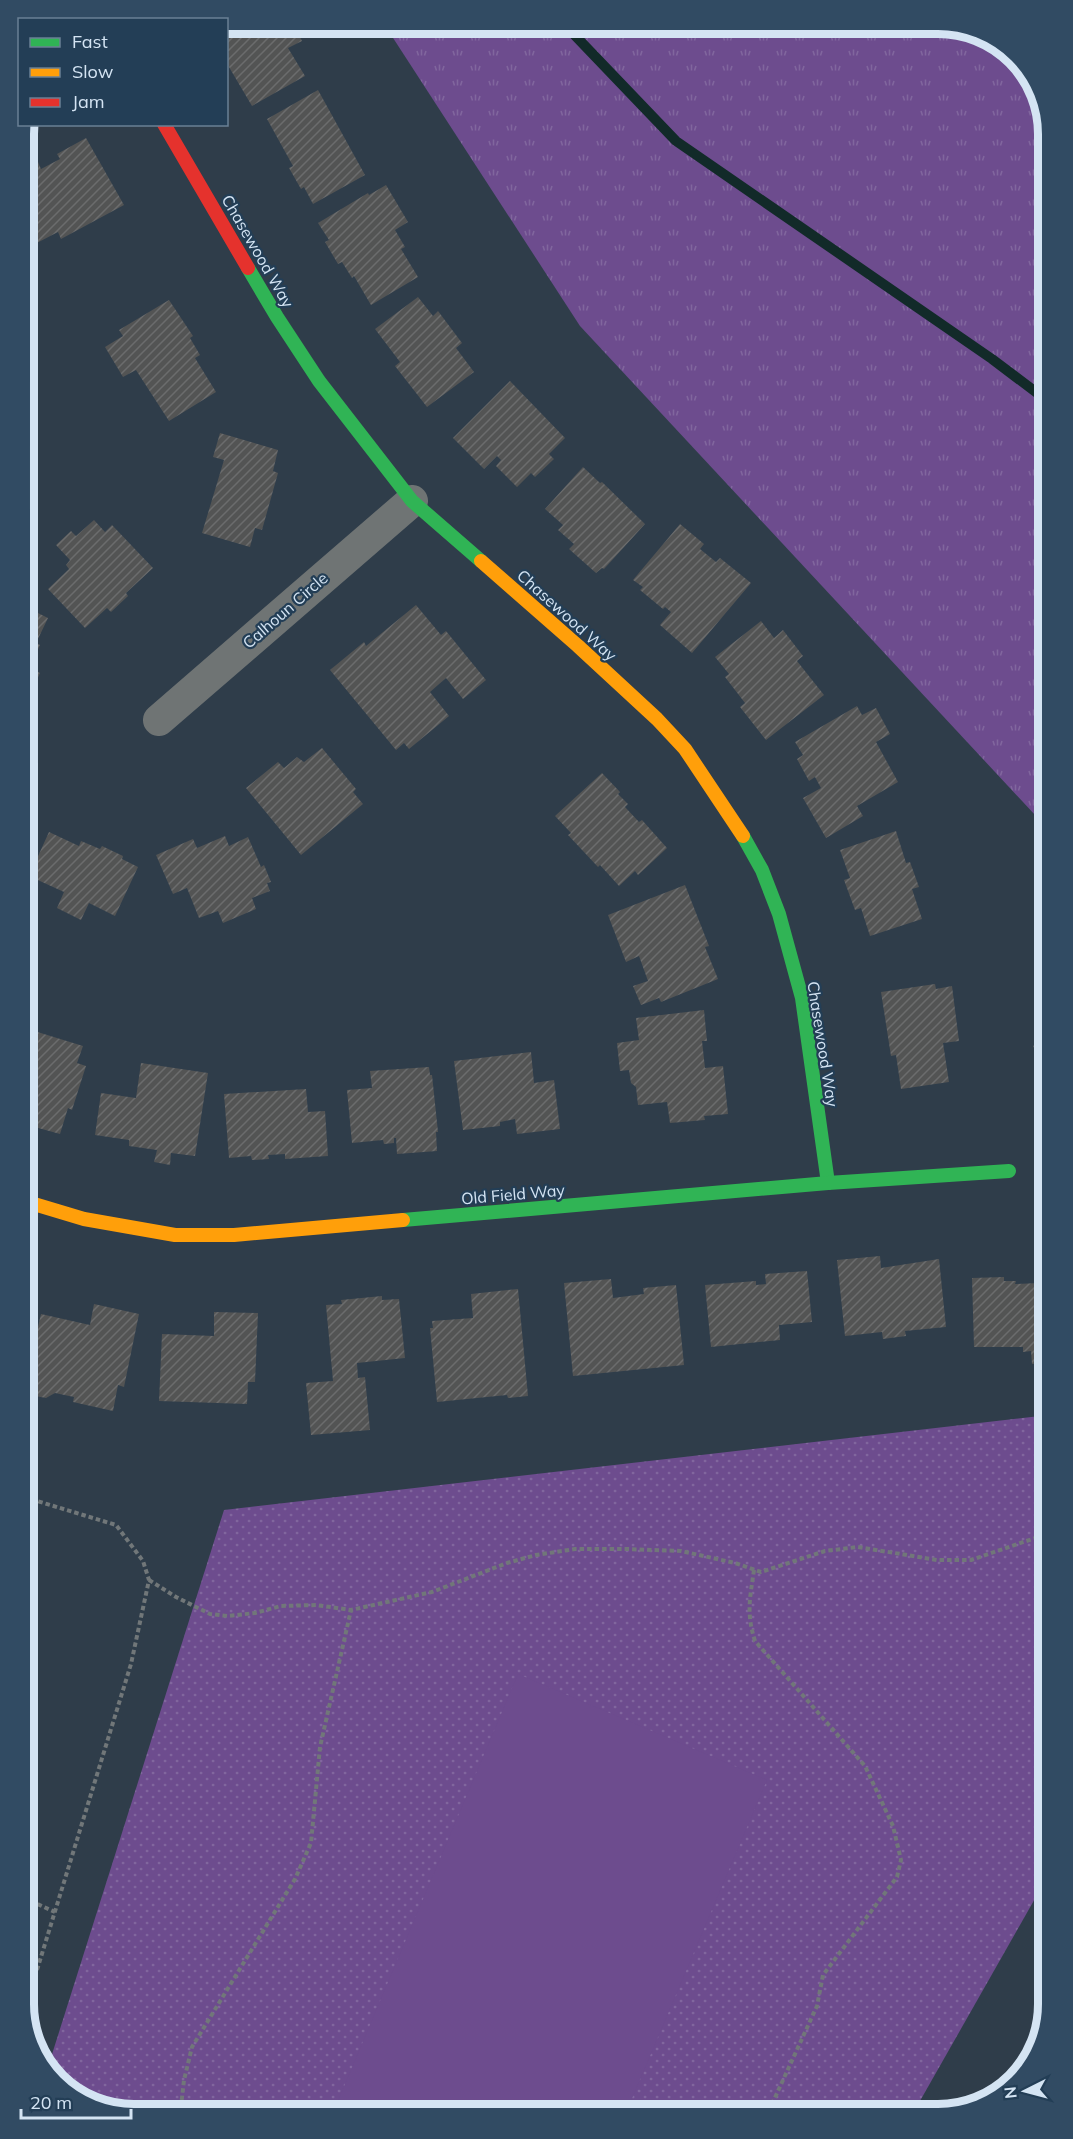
<svg xmlns="http://www.w3.org/2000/svg" width="1073" height="2139" font-family="Mulish,sans-serif">
<defs>
<pattern id="grass-tufts" width="24" height="20" patternUnits="userSpaceOnUse" patternTransform="scale(1.5)"><rect width="24" height="20" fill="#6d4c8e"/><path d="M3 7l-1-3M5 7V3M7 7l1-3M15 17l-1-3M17 17v-4M19 17l1-3" fill="none" stroke="#81669e"/></pattern>
<pattern id="park-dots" width="8" height="8" patternUnits="userSpaceOnUse" patternTransform="scale(1.5)"><rect width="8" height="8" fill="#6d4c8e"/><path d="M2 2h.1M6 6h.1" fill="none" stroke="#81669e" stroke-width="1.8" stroke-linecap="round"/></pattern>
<pattern id="building-hatch" width="6" height="6" patternUnits="userSpaceOnUse" patternTransform="scale(1.5)"><rect width="6" height="6" fill="#535454"/><path d="M-1 1l2-2M0 6l6-6M5 7l2-2" fill="none" stroke="#6b6c6d"/></pattern>
</defs>
<rect width="100%" height="100%" fill="#2f3d4a"/>
<polygon fill="url(#grass-tufts)" points="384,24 946,24 1005,47 1041,93 1049,135 1049,830 580,326"/>
<polygon fill="url(#park-dots)" points="1049,1415 1049,1874 912,2115 128,2115 68,2092 48,2067 224,1510"/>
<polygon fill="#6d4c8e" points="518,1674 767,1780 625,2115 332,2115"/>
<g fill="none" stroke-linecap="round" stroke-linejoin="round">
<polyline stroke="#122a29" stroke-width="10" points="564,24 676,141 992,359 1049,402"/>
</g>
<g fill="url(#building-hatch)">
<polygon points="226,24 293,24 302,41 288,48 305,76 252,106 226,62 226,54 229,52 226,49"/>
<polygon points="318,90 365,175 313,204 304,187 301,189 289,168 293,166 267,119"/>
<polygon points="86,138 124,205 61,239 58,232 29,247 24,238 24,170 38,162 41,169 60,159 57,154"/>
<polygon points="386,185 408,222 395,230 405,247 401,249 418,277 371,305 354,276 352,278 342,262 338,264 325,242 329,240 318,223 368,193 369,195"/>
<polygon points="418,297 433,316 438,311 462,343 456,348 474,372 427,407 395,366 400,362 375,329"/>
<polygon points="169,300 193,336 190,338 200,355 195,358 216,392 169,421 136,370 123,377 105,347 123,336 119,330"/>
<polygon points="510,381 565,438 549,454 554,459 535,477 531,473 517,487 496,466 501,460 497,456 484,469 453,438"/>
<polygon points="220,433 278,450 273,471 278,473 262,530 255,528 250,547 202,533 224,460 213,457"/>
<polygon points="583,467 600,483 602,482 645,524 604,569 602,568 596,573 569,549 574,544 558,530 563,525 545,509"/>
<polygon points="94,520 105,532 112,525 153,568 126,593 128,596 111,612 107,608 85,628 48,589 69,569 66,565 70,560 56,545 71,531 76,536"/>
<polygon points="680,524 704,544 700,549 716,562 720,558 751,583 692,653 660,625 671,612 665,607 663,609 640,590 643,587 633,580"/>
<polygon points="416,605 441,635 446,631 486,680 463,699 446,678 430,692 449,716 409,749 404,743 396,750 330,670 364,642 366,646"/>
<polygon points="34,611 48,618 36,643 40,645 29,668 40,673 24,708 24,616 30,619"/>
<polygon points="761,621 774,638 783,630 803,656 797,661 824,695 766,740 740,707 745,703 725,677 729,674 715,657"/>
<polygon points="857,706 862,715 876,708 890,734 876,742 898,782 857,806 863,816 826,838 803,798 821,788 815,777 809,781 797,759 803,755 795,742"/>
<polygon points="322,748 356,789 353,792 363,804 301,855 246,788 278,762 284,768 297,757 304,762"/>
<polygon points="602,773 620,792 618,794 628,804 625,807 639,822 642,820 667,848 638,875 635,871 619,886 600,865 598,867 568,835 571,833 555,816"/>
<polygon points="896,831 906,863 910,862 919,887 912,889 922,919 870,936 861,908 855,910 844,880 850,878 840,850"/>
<polygon points="49,832 79,846 81,841 100,849 102,846 123,856 122,859 138,867 115,916 89,903 81,920 57,908 64,892 29,876"/>
<polygon points="225,836 229,846 248,837 261,867 264,865 271,882 267,883 270,891 252,898 256,909 223,923 218,911 199,918 187,888 173,894 156,855 193,839 197,848"/>
<polygon points="685,885 709,946 705,947 718,979 661,1002 659,998 641,1005 633,986 648,981 639,956 626,962 608,915"/>
<polygon points="935,984 936,989 952,986 959,1041 943,1043 949,1082 901,1089 896,1055 891,1056 881,992"/>
<polygon points="1049,995 1049,1055 1033,1047 1035,1043 1034,1011"/>
<polygon points="704,1010 707,1041 702,1041 705,1068 723,1066 728,1114 704,1116 705,1120 670,1123 667,1102 638,1105 636,1087 631,1083 629,1070 620,1071 617,1043 639,1040 636,1018"/>
<polygon points="31,1030 83,1046 77,1063 86,1066 72,1110 68,1108 60,1134 24,1124 24,1047"/>
<polygon points="531,1052 534,1083 554,1080 560,1129 517,1134 515,1119 500,1122 500,1126 463,1130 454,1061"/>
<polygon points="141,1063 208,1073 195,1156 171,1153 170,1165 154,1162 157,1150 129,1146 129,1140 95,1135 101,1093 136,1098"/>
<polygon points="429,1067 430,1075 432,1075 438,1132 436,1132 437,1151 397,1154 396,1138 394,1138 394,1143 384,1144 383,1140 352,1143 347,1090 372,1088 370,1071"/>
<polygon points="306,1089 308,1112 325,1111 328,1156 285,1159 285,1154 268,1155 269,1159 252,1160 251,1156 229,1158 224,1094"/>
<polygon points="880,1256 881,1268 939,1259 946,1327 905,1331 906,1336 883,1339 882,1332 845,1336 837,1260"/>
<polygon points="807,1271 812,1322 779,1325 780,1340 711,1347 705,1285 756,1281 756,1285 766,1284 765,1274"/>
<polygon points="1004,1277 1004,1281 1016,1281 1015,1284 1039,1283 1040,1288 1049,1288 1049,1363 1032,1364 1031,1351 1023,1352 1023,1347 974,1347 972,1278"/>
<polygon points="611,1279 613,1298 644,1294 643,1288 676,1285 684,1365 573,1376 564,1283"/>
<polygon points="518,1289 528,1396 508,1398 507,1395 437,1402 430,1328 433,1328 432,1321 473,1318 471,1294"/>
<polygon points="382,1296 382,1300 399,1299 405,1358 357,1363 358,1378 365,1377 370,1430 311,1435 306,1383 333,1381 326,1305 342,1304 341,1300"/>
<polygon points="94,1304 139,1314 124,1387 118,1385 113,1411 73,1402 74,1397 55,1393 46,1398 30,1395 26,1385 31,1364 25,1363 32,1330 37,1331 41,1314 90,1325"/>
<polygon points="214,1312 258,1313 255,1382 248,1382 247,1404 159,1401 162,1334 214,1336"/>
</g>
<g fill="none" stroke-linecap="round" stroke-linejoin="round">
<g stroke="#717779" stroke-width="4" stroke-dasharray="4.5 3" stroke-linecap="butt">
<polyline points="24,1497 116,1525 143,1561 149,1580 131,1664 25,2009"/>
<polyline points="1038,1537 1044,1516 1049,1515"/>
<path d="M754 1570C750 1598 746 1613 755 1641L865 1766 893 1826 901 1860 897 1877 823 1975 817 2006 767 2115"/>
<polyline points="149,1580 176,1597 210,1614 228,1616 255,1613 281,1606 316,1605 351,1610 432,1592 507,1563 536,1555 575,1549 626,1549 681,1551 735,1563 761,1572 825,1551 858,1547 937,1560 971,1560 1038,1537 1049,1536"/>
<polyline points="24,1898 55,1912"/>
<polyline points="180,2115 184,2080 192,2047 295,1879 311,1843 320,1747 351,1610"/>
</g>
<polyline stroke="#6f7474" stroke-width="32" points="159,720 412,501"/>
<g stroke="#30b455" stroke-width="14">
<polyline points="248,268 277,317 319,381 412,501 481,561"/>
<polyline points="743,836 762,870 779,914 802,998 828,1183"/>
<polyline points="403,1220 828,1183 1009,1171"/>
</g>
<g stroke="#ff9f0a" stroke-width="14">
<polyline points="481,561 578,646 657,719 685,749 743,836"/>
<polyline points="24,1201 84,1219 175,1235 234,1235 403,1220"/>
</g>
<polyline stroke="#e5322d" stroke-width="14" points="164,124 248,268"/>
</g>
<g text-anchor="middle" dominant-baseline="central" stroke-width="4.5" stroke-linejoin="round" paint-order="stroke">
<g font-size="16" fill="#d4e4f3" stroke="#233e56">
<text transform="translate(258 251) rotate(60)">Chasewood Way</text>
<text transform="translate(285 610) rotate(-41)">Calhoun Circle</text>
<text transform="translate(567 615) rotate(42)">Chasewood Way</text>
<text transform="translate(823 1044) rotate(81)">Chasewood Way</text>
<text transform="translate(513 1194) rotate(-5)">Old Field Way</text>
</g>
</g>
<path d="M0 0H1073V2139H0ZM134 34H938A100 100 0 0 1 1038 134V2004A100 100 0 0 1 938 2104H134A100 100 0 0 1 34 2004V134A100 100 0 0 1 134 34Z" fill="#314b63" fill-rule="evenodd"/>
<path fill="none" stroke="#d4e4f3" stroke-width="8" d="M134 34H938A100 100 0 0 1 1038 134V2004A100 100 0 0 1 938 2104H134A100 100 0 0 1 34 2004V134A100 100 0 0 1 134 34Z"/>
<rect x="18" y="18" width="210" height="108" fill="#233e56" stroke="#6a8095" stroke-width="1.5"/>
<rect x="30" y="38" width="30" height="9" fill="#30b455" stroke="#6a8095" stroke-width="1.5"/>
<text x="72" y="48" font-size="18" fill="#d4e4f3">Fast</text>
<rect x="30" y="68" width="30" height="9" fill="#ff9f0a" stroke="#6a8095" stroke-width="1.5"/>
<text x="72" y="78" font-size="18" fill="#d4e4f3">Slow</text>
<rect x="30" y="98" width="30" height="9" fill="#e5322d" stroke="#6a8095" stroke-width="1.5"/>
<text x="72" y="108" font-size="18" fill="#d4e4f3">Jam</text>
<g transform="translate(1025 2091) rotate(264)" stroke="#233e56" stroke-width="4.5" paint-order="stroke">
<path d="M0-4.5L10 22L0 15L-10 22Z" fill="#d4e4f3"/>
<text y="-9" font-size="16" font-weight="bold" text-anchor="middle" fill="#d4e4f3">N</text>
</g>
<path d="M21 2109v9h110v-9" fill="none" stroke="#d4e4f3" stroke-width="3"/>
<text x="30" y="2109" font-size="18" fill="#d4e4f3" stroke="#233e56" stroke-width="4.5" paint-order="stroke">20 m</text>
</svg>
